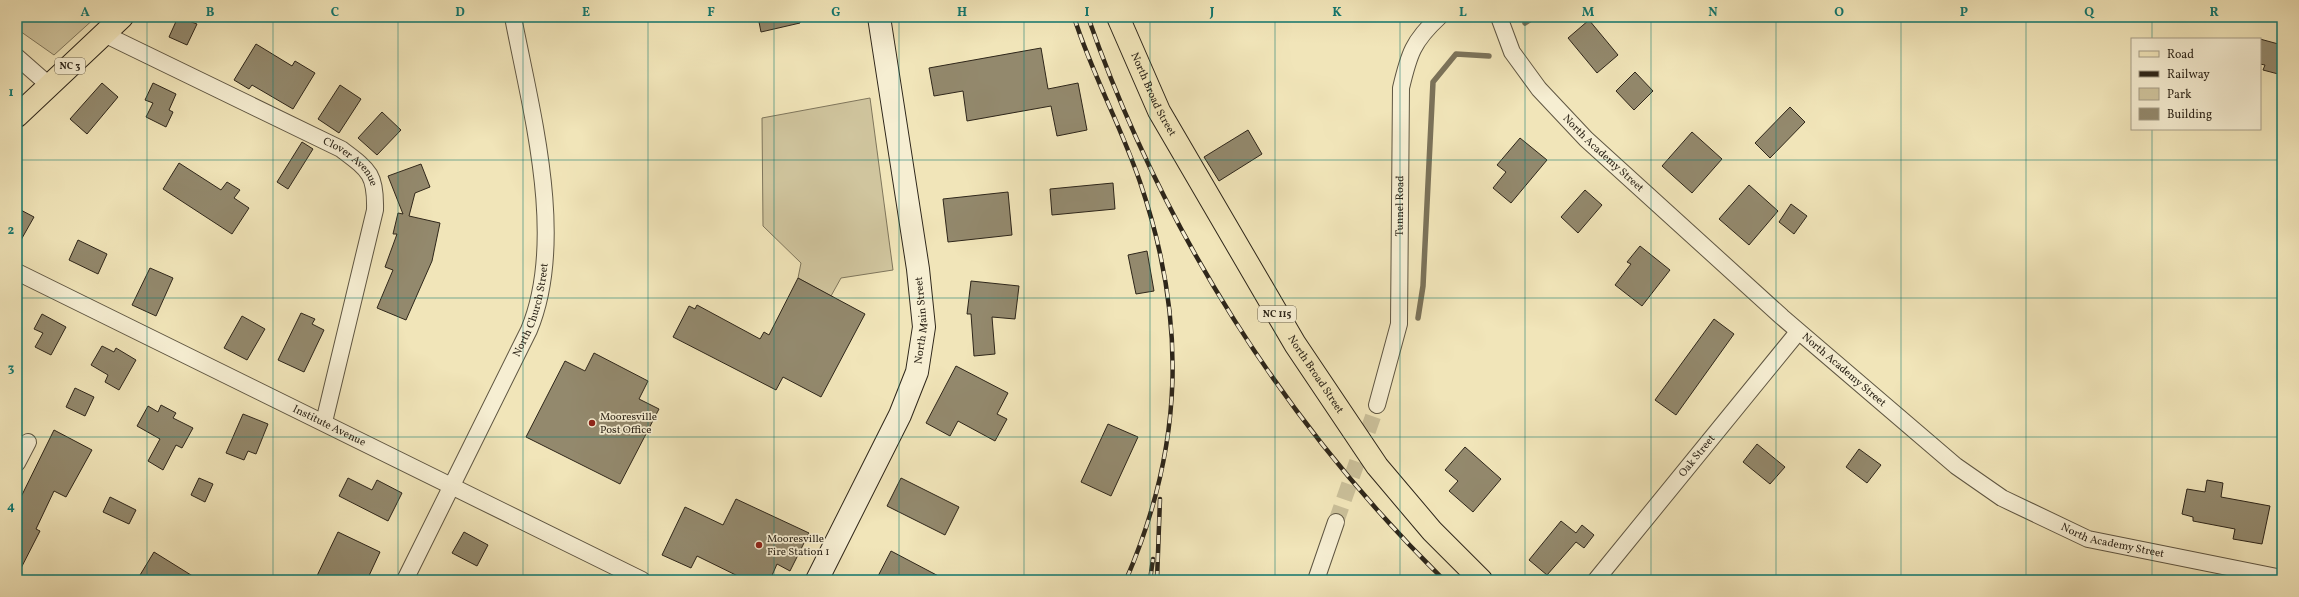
<svg xmlns="http://www.w3.org/2000/svg" width="2299" height="597" font-family="Vollkorn,serif">
<rect width="100%" height="100%" fill="#f1e5b9"/>
<filter id="stains"><feTurbulence type="fractalNoise" baseFrequency=".005" numOctaves="4"/><feColorMatrix values="0 0 0 0 .2 0 0 0 0 .09 0 0 0 0 .02 0 0 0 .5 -.17"/></filter>
<radialGradient id="worn" r=".72"><stop offset=".6" stop-color="#630" stop-opacity="0"/><stop offset="1" stop-color="#630" stop-opacity=".3"/></radialGradient>
<g fill="#d0c59e" stroke="#7f765c">
<polygon points="17,17 96,17 54,55 17,29"/>
<polygon points="870,98 893,270 841,278 831,296 798,278 801,263 763,226 762,118"/>
</g>
<g fill="none" stroke-linecap="round" stroke-linejoin="round">
<g stroke="#7b7259" stroke-width="5.5">
<polyline points="1525,23 1534,17"/>
<polyline points="1418,318 1423,286 1433,82 1456,54 1489,56"/>
</g>
</g>
<g fill="#93896d" stroke="#2e261a">
<polygon points="178,17 197,24 187,45 169,37"/>
<polygon points="758,17 799,17 800,23 761,32"/>
<polygon points="1589,20 1618,55 1597,73 1568,38"/>
<polygon points="2260,39 2282,45 2282,75 2263,70 2265,65 2260,64"/>
<polygon points="256,44 292,66 295,61 315,73 293,109 252,85 249,89 234,80"/>
<polygon points="1041,48 1048,89 1078,83 1087,130 1057,136 1051,106 967,121 963,91 934,96 929,68"/>
<polygon points="1635,72 1653,91 1634,110 1616,91"/>
<polygon points="102,83 118,97 87,134 70,119"/>
<polygon points="153,83 176,94 169,110 173,112 166,127 146,117 153,103 145,100"/>
<polygon points="340,85 361,99 339,133 318,119"/>
<polygon points="1790,107 1805,122 1770,158 1755,143"/>
<polygon points="382,112 401,130 377,155 358,138"/>
<polygon points="1248,130 1262,154 1219,181 1204,157"/>
<polygon points="1692,132 1722,159 1692,193 1662,166"/>
<polygon points="1520,138 1547,160 1511,203 1493,188 1506,172 1497,165"/>
<polygon points="302,142 313,149 288,189 277,182"/>
<polygon points="179,163 221,190 227,182 240,190 234,198 249,208 232,234 163,189"/>
<polygon points="421,164 430,187 415,193 409,216 440,223 432,261 406,320 377,308 393,270 385,267 397,234 393,234 398,213 403,214 388,176"/>
<polygon points="1113,183 1115,209 1052,215 1050,189"/>
<polygon points="1749,185 1778,211 1749,245 1719,219"/>
<polygon points="1585,190 1602,205 1578,233 1561,217"/>
<polygon points="1008,192 1012,235 948,242 943,199"/>
<polygon points="1791,204 1807,216 1794,234 1779,222"/>
<polygon points="17,208 34,217 17,247"/>
<polygon points="78,240 107,254 98,274 69,260"/>
<polygon points="1640,246 1670,270 1642,306 1615,285 1631,264 1627,262"/>
<polygon points="1147,251 1154,291 1136,294 1128,255"/>
<polygon points="150,268 173,278 156,316 132,305"/>
<polygon points="798,278 865,314 821,397 783,377 776,390 673,337 689,306 695,309 697,305 760,339 764,332 769,335"/>
<polygon points="971,281 1019,286 1015,319 992,317 995,354 974,356 971,314 967,314"/>
<polygon points="301,313 315,319 312,324 324,330 304,372 278,360"/>
<polygon points="42,314 66,327 51,355 35,347 43,333 34,329"/>
<polygon points="242,316 265,329 247,360 224,348"/>
<polygon points="1714,319 1734,334 1676,415 1655,400"/>
<polygon points="102,346 114,352 116,348 136,360 119,390 105,382 108,375 91,365"/>
<polygon points="594,353 648,381 639,399 659,409 620,484 526,437 565,361 585,371"/>
<polygon points="956,366 1008,393 997,414 1007,419 995,441 958,421 950,436 926,423"/>
<polygon points="75,388 94,397 85,416 66,407"/>
<polygon points="161,405 176,413 173,418 193,428 182,448 176,445 163,470 148,461 160,439 137,426 148,406 158,412"/>
<polygon points="243,414 268,424 256,454 248,451 244,460 226,453"/>
<polygon points="1108,424 1138,437 1111,496 1081,482"/>
<polygon points="54,430 92,450 66,497 54,491 36,529 40,531 17,576 17,505"/>
<polygon points="1757,444 1785,467 1770,484 1743,462"/>
<polygon points="1465,447 1501,479 1473,512 1449,491 1458,481 1445,470"/>
<polygon points="1859,449 1881,465 1867,483 1846,467"/>
<polygon points="199,478 213,484 205,502 191,495"/>
<polygon points="348,478 372,490 377,480 402,493 388,521 339,496"/>
<polygon points="901,478 959,507 945,535 887,506"/>
<polygon points="2207,480 2223,483 2221,497 2270,506 2262,544 2233,539 2235,529 2193,521 2193,517 2182,514 2187,489 2205,492"/>
<polygon points="110,497 136,510 129,524 103,512"/>
<polygon points="736,499 809,533 790,571 777,564 770,580 746,580 697,556 691,568 662,555 685,507 723,525"/>
<polygon points="1561,521 1576,533 1582,525 1594,535 1584,548 1576,542 1547,575 1529,560"/>
<polygon points="338,532 380,552 367,580 315,580"/>
<polygon points="464,532 488,545 477,566 452,553"/>
<polygon points="891,551 946,580 876,580"/>
<polygon points="154,552 199,580 137,580"/>
</g>
<g fill="none" stroke-linecap="round" stroke-linejoin="round">
<polyline stroke="#cabf99" stroke-width="16" stroke-dasharray="16 8" stroke-linecap="butt" points="1336,522 1377,405"/>
<defs>
<g id="street">
<path id="s1" d="M1499 17 1512 52 1539 89 1586 139 1782 317 1956 466 2002 498 2088 539 2282 578"/>
<path id="s2" d="M104 34 341 149C369 170 376 174 375 210L324 422"/>
<polyline points="17,57 50,86"/>
<path id="s3" d="M17 272 642 580"/>
<path id="s4" d="M1377 405 1399 324 1401 88C1409 54 1413 41 1439 17"/>
<polyline points="17,463 28,442"/>
<path id="s5" d="M405 580 529 330C567 239 531 111 513 17"/>
<polyline points="1316,580 1336,522"/>
<path id="s6" d="M1596 580 1798 332"/>
</g>
<g id="secondary">
<path id="s7" d="M817 580 900 415 917 372 924 327 918 269 879 17"/>
</g>
<g id="primary">
<path id="s8" d="M1118 17 1159 111 1295 344 1377 466 1432 531 1481 580"/>
<polyline points="17,116 122,17"/>
</g>
</defs>
<use href="#street" stroke="#5f5642" stroke-width="18"/>
<use href="#secondary" stroke="#2e261a" stroke-width="24"/>
<use href="#primary" stroke="#2e261a" stroke-width="24"/>
<use href="#street" stroke="#f6eed2" stroke-width="16"/>
<use href="#secondary" stroke="#f6eed2" stroke-width="22"/>
<use href="#primary" stroke="#f1e5b9" stroke-width="22"/>
<defs>
<g id="rail">
<path d="M1074 17C1092 74 1121 126 1140 182 1187 320 1184 446 1126 580"/>
<path d="M1088 17C1162 229 1284 423 1444 580"/>
<polyline points="1150,580 1153,559"/>
<polyline points="1157,580 1160,499"/>
</g>
</defs>
<use href="#rail" stroke="#2e261a" stroke-width="4.5"/>
<use href="#rail" stroke="#f6eed2" stroke-width="3" stroke-dasharray="9" stroke-linecap="butt"/>
</g>
<path fill="none" stroke="#0f766e" stroke-width="1" stroke-opacity="0.55" d="M147 17V580M273 17V580M398 17V580M523 17V580M648 17V580M774 17V580M899 17V580M1024 17V580M1150 17V580M1275 17V580M1400 17V580M1525 17V580M1651 17V580M1776 17V580M1901 17V580M2026 17V580M2152 17V39M2152 129V580M17 160H2282M17 298H2282M17 437H2282"/>
<g fill="#8f2418" stroke="#f6eed2" stroke-width="1.5">
<circle cx="592" cy="423" r="4"/>
<circle cx="759" cy="545" r="4"/>
</g>
<g text-anchor="middle" dominant-baseline="central" stroke-width="3.5" stroke-linejoin="round" paint-order="stroke">
<g fill="#f6eed2" stroke="#6a6251" stroke-width="1">
<rect x="55" y="58" width="30" height="16" rx="3"/>
<rect x="1258" y="306" width="38" height="16" rx="3"/>
</g>
<g font-size="10" font-weight="bold" fill="#2e261a">
<text x="70" y="66">NC 3</text>
<text x="1277" y="314">NC 115</text>
</g>
<g font-size="11" fill="#2e261a" stroke="#f6eed2">
<text stroke="none"><textPath href="#s8" startOffset="85">North Broad Street</textPath></text>
<text stroke="none"><textPath href="#s1" startOffset="174">North Academy Street</textPath></text>
<text stroke="none"><textPath href="#s2" startOffset="279">Clover Avenue</textPath></text>
<text stroke="none"><textPath href="#s4" startOffset="202">Tunnel Road</textPath></text>
<text stroke="none"><textPath href="#s5" startOffset="299">North Church Street</textPath></text>
<text stroke="none"><textPath href="#s7" startOffset="283">North Main Street</textPath></text>
<text stroke="none"><textPath href="#s1" startOffset="498">North Academy Street</textPath></text>
<text stroke="none"><textPath href="#s8" startOffset="409">North Broad Street</textPath></text>
<text stroke="none"><textPath href="#s3" startOffset="348">Institute Avenue</textPath></text>
<text stroke="none"><textPath href="#s6" startOffset="160">Oak Street</textPath></text>
<text stroke="none"><textPath href="#s1" startOffset="821">North Academy Street</textPath></text>
</g>
<g font-size="11" fill="#2e261a" stroke="#f6eed2" text-anchor="start">
<text x="600" y="417">Mooresville<tspan x="600" dy="13">Post Office</tspan></text>
<text x="767" y="539">Mooresville<tspan x="767" dy="13">Fire Station 1</tspan></text>
</g>
</g>
<rect width="2299" height="597" fill="none" stroke="#f1e5b9" stroke-width="44"/>
<rect x="2131" y="38" width="130" height="92" fill="#f6eed2" stroke="#a69e88"/>
<rect x="2139" y="51" width="20" height="6" fill="#f1e5b9" stroke="#a69e88"/>
<text x="2167" y="58" font-size="12" fill="#2e261a">Road</text>
<rect x="2139" y="71" width="20" height="6" fill="#2e261a" stroke="#a69e88"/>
<text x="2167" y="78" font-size="12" fill="#2e261a">Railway</text>
<rect x="2139" y="88" width="20" height="12" fill="#d0c59e" stroke="#a69e88"/>
<text x="2167" y="98" font-size="12" fill="#2e261a">Park</text>
<rect x="2139" y="108" width="20" height="12" fill="#93896d" stroke="#a69e88"/>
<text x="2167" y="118" font-size="12" fill="#2e261a">Building</text>
<rect x="22" y="22" width="2255" height="553" fill="none" stroke="#0f766e" stroke-width="1.5"/>
<g font-size="13" text-anchor="middle" font-weight="bold" fill="#0f766e">
<text x="85" y="16">A</text>
<text x="210" y="16">B</text>
<text x="335" y="16">C</text>
<text x="460" y="16">D</text>
<text x="586" y="16">E</text>
<text x="711" y="16">F</text>
<text x="836" y="16">G</text>
<text x="962" y="16">H</text>
<text x="1087" y="16">I</text>
<text x="1212" y="16">J</text>
<text x="1337" y="16">K</text>
<text x="1463" y="16">L</text>
<text x="1588" y="16">M</text>
<text x="1713" y="16">N</text>
<text x="1839" y="16">O</text>
<text x="1964" y="16">P</text>
<text x="2089" y="16">Q</text>
<text x="2214" y="16">R</text>
<text x="11" y="96">1</text>
<text x="11" y="234">2</text>
<text x="11" y="372">3</text>
<text x="11" y="510">4</text>
</g>
<rect width="100%" height="100%" filter="url(#stains)"/>
<rect width="100%" height="100%" fill="url(#worn)"/>
</svg>
